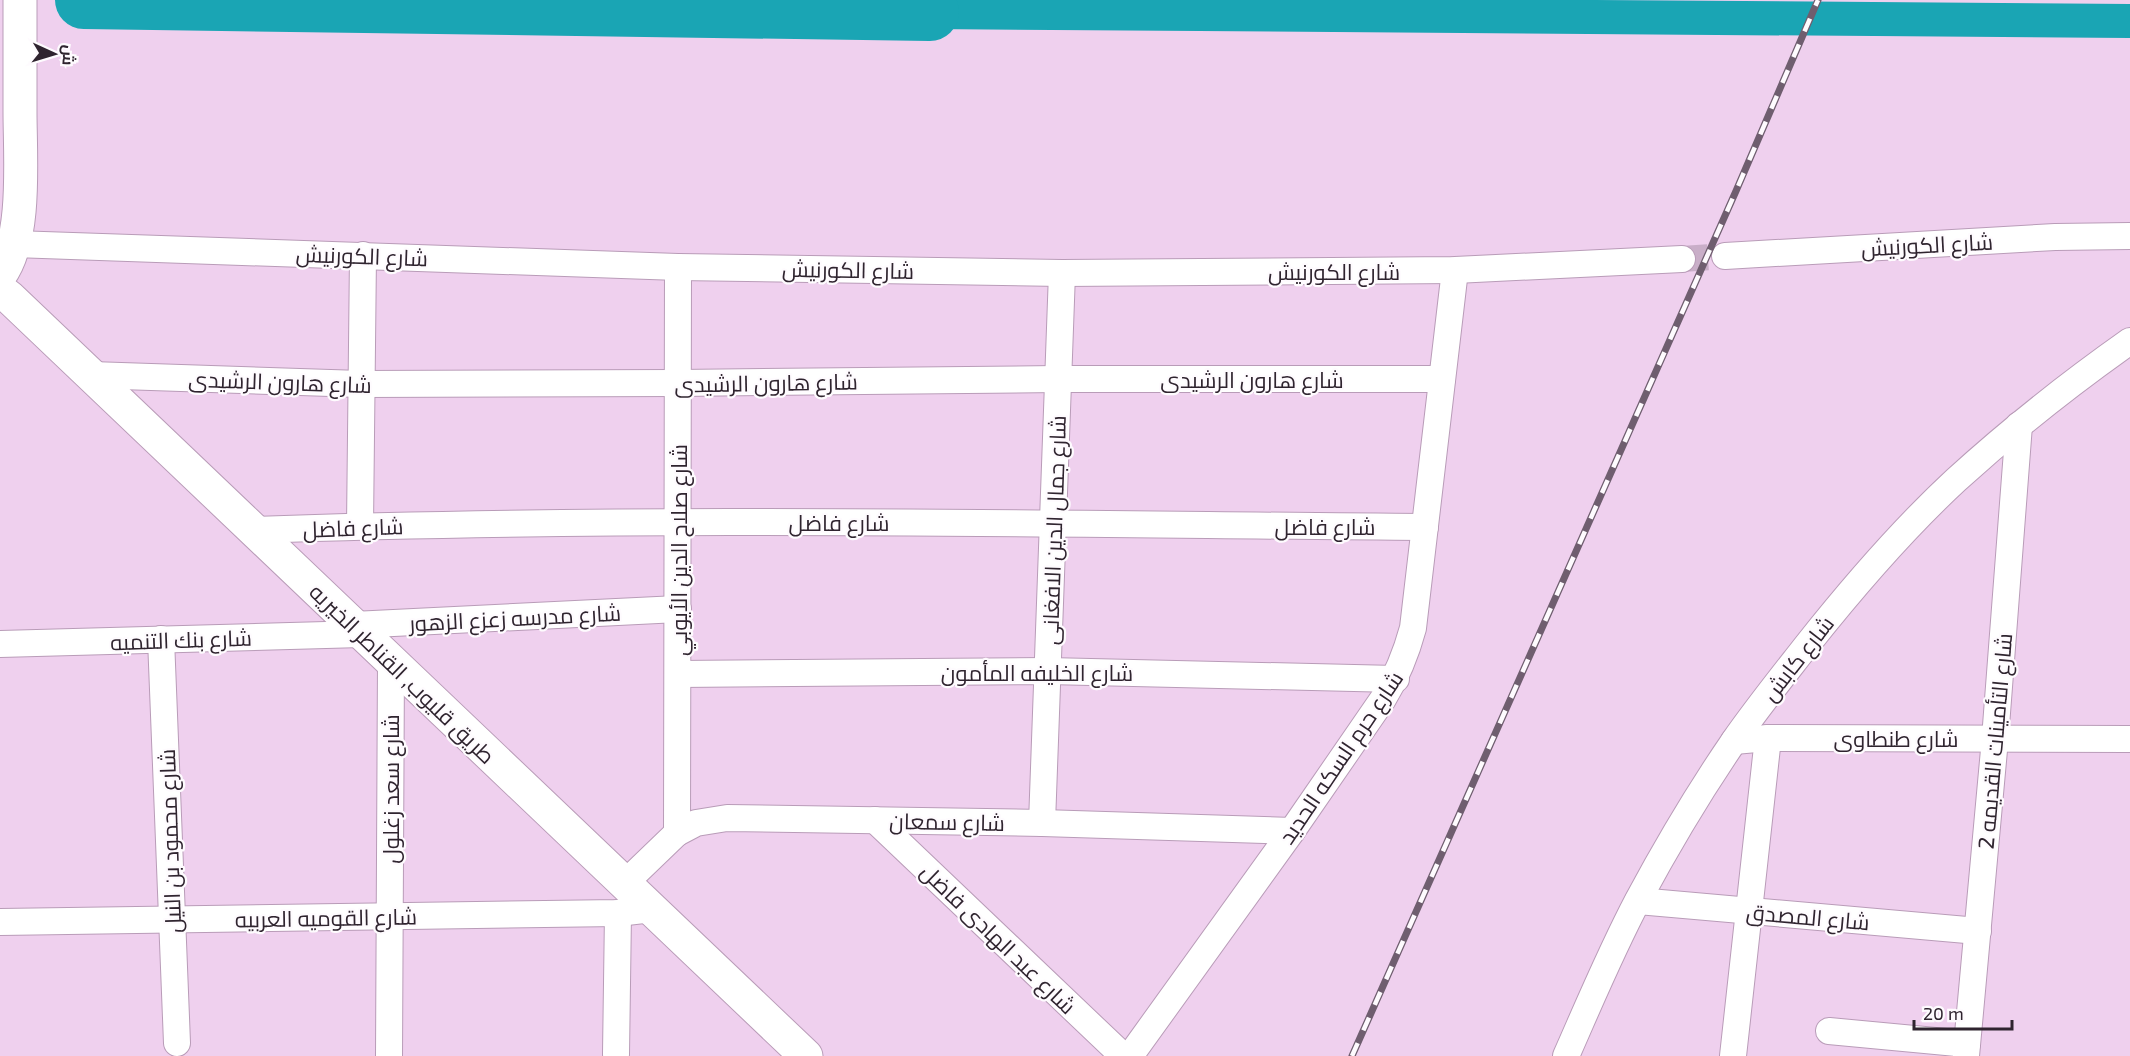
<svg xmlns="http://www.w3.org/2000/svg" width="2130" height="1056" font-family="'Exo 2',Cairo,sans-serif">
<rect width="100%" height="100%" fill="#efd0ee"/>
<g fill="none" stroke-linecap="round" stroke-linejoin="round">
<polyline stroke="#1aa5b4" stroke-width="34" points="899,0 930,12 2130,21"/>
<polyline stroke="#1aa5b4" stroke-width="58" points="84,0 930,12"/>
<polyline stroke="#c9aec8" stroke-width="26" stroke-dasharray="26 13" stroke-linecap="butt" points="1682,259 1725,256"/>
<defs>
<g id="street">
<polyline points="14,244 678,267 1062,273 1455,270 1682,259"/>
<polyline points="1725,256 2055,237 2130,236"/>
<polyline points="91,375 361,384 678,383 1058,379 1442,379"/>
<polyline points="360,526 363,255"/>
<path d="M253 530C643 516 1034 524 1425 527"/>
<polyline points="353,625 678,609"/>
<polyline points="161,639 177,1043"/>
<polyline points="0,644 362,634"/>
<polyline points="678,674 1048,671 1396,679"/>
<polyline points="1734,741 1768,738 2130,739"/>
<polyline points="875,820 1123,1056"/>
<polyline points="1042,823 1062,273"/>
<polyline points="677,833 678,267"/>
<polyline points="624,884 677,833 696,823 727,818 1042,823 1292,831"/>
<polyline points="1638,901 1978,931"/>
<polyline points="0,922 618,913 652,909"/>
<polyline points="1829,1031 1967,1044"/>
<polyline points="616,1054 618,913"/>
<polyline points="389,1056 391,662"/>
<path d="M1130 1056 1292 831 1383 699C1397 676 1406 654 1413 628L1455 270"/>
<path d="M1566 1056C1589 1004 1611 951 1638 900 1667 846 1699 792 1734 741 1757 708 1782 677 1807 645 1853 587 1902 530 1956 480 2011 430 2069 384 2130 341"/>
<polyline points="1733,1056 1768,738"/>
<polyline points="1966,1056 1995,739 2019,425"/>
</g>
<g id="secondary">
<path d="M0 275C27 239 20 156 20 112 20 74 20 37 20 0"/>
<polyline points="0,290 9,297 806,1056"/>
</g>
</defs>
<use href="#street" stroke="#b99cb8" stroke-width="28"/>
<use href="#secondary" stroke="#b99cb8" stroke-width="35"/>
<use href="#street" stroke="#fff" stroke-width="26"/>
<use href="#secondary" stroke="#fff" stroke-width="33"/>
<defs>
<polyline id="rail" points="1352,1056 1736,191 1818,0"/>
</defs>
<use href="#rail" stroke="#6f5e6f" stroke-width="7"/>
<use href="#rail" stroke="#fefbfe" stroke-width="4.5" stroke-dasharray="14" stroke-linecap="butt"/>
</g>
<g text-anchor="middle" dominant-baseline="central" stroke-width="4.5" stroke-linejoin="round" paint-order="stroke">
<g font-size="22" fill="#2f242f" stroke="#fefbfe">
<text transform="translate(1927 244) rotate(-3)">شارع الكورنيش</text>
<text transform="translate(362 255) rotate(2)">شارع الكورنيش</text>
<text transform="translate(848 269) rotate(1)">شارع الكورنيش</text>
<text x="1334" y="271">شارع الكورنيش</text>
<text x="1252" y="379">شارع هارون الرشيدى</text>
<text transform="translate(280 381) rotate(2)">شارع هارون الرشيدى</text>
<text transform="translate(766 382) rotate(-1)">شارع هارون الرشيدى</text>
<text x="839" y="522">شارع فاضل</text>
<text x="1325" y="526">شارع فاضل</text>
<text transform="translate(353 527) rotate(-2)">شارع فاضل</text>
<text transform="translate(1053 530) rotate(-88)">شارع جمال الدين الافغانى</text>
<text transform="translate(678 550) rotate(-90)">شارع صلاح الدين الأيوبي</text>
<text transform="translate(515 617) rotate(-3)">شارع مدرسه زعزع الزهور</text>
<text transform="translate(181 639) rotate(-2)">شارع بنك التنميه</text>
<text transform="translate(1797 658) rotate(-52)">شارع كابش</text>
<text x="1037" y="672">شارع الخليفه المأمون</text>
<text transform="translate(403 673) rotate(44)">طريق قليوب, القناطر الخيريه</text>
<text x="1896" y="738">شارع طنطاوى</text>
<text transform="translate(1994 741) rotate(-85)">شارع التأمينات القديمه 2</text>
<text transform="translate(1340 757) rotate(-56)">شارع حرم السكه الحديد</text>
<text transform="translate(390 789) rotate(-90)">شارع سعد زغلول</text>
<text transform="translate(947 821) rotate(1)">شارع سمعان</text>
<text transform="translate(169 841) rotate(-92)">شارع محمود بن النيل</text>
<text transform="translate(1808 916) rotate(5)">شارع المصدق</text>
<text transform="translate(326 917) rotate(-1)">شارع القوميه العربيه</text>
<text transform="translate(999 938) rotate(44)">شارع عبد الهادى فاضل</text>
</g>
</g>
<g transform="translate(54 54) rotate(94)" stroke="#fefbfe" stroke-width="4.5" paint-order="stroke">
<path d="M0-4.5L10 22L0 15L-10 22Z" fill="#2f242f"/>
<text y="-9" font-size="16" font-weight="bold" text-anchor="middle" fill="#2f242f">ش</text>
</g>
<path d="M1914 1020v9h98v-9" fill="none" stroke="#2f242f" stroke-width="3"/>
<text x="1923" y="1020" font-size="18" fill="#2f242f" stroke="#fefbfe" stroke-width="4.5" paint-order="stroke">20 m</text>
</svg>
